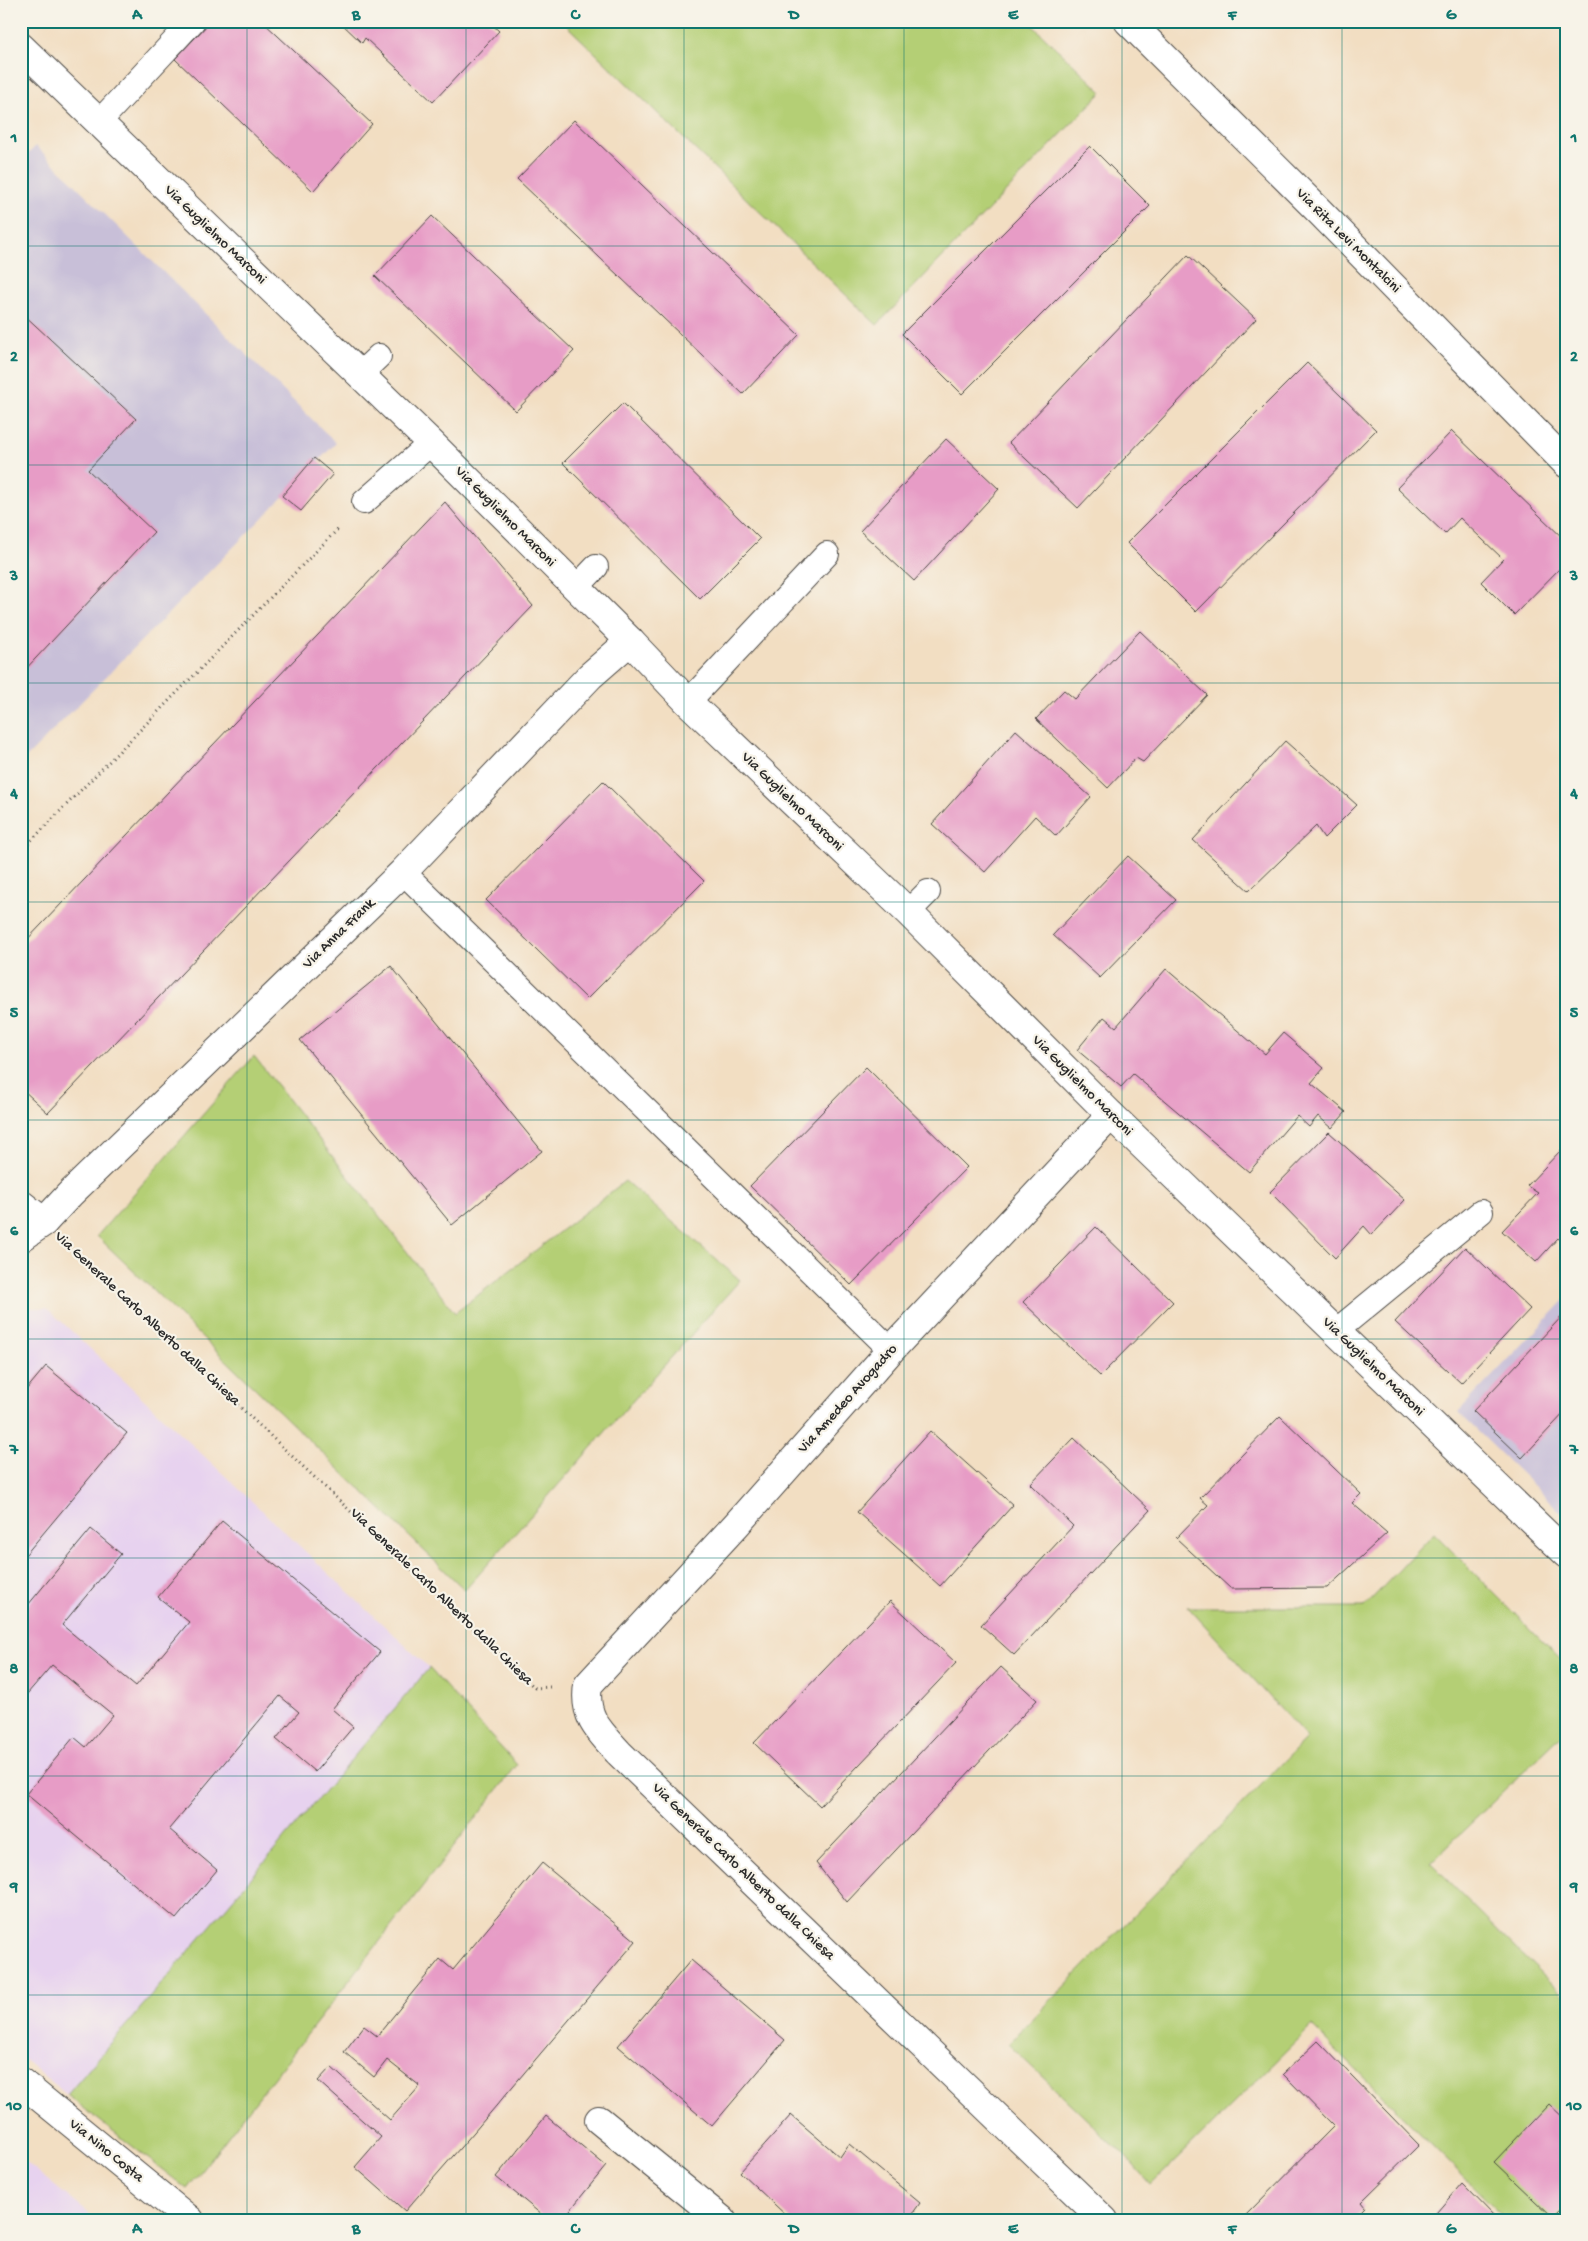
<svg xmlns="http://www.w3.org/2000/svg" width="1588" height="2241" font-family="'Gochi Hand',sans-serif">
<rect width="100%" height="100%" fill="#f7f3e8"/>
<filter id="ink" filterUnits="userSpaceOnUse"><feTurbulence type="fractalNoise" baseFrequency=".02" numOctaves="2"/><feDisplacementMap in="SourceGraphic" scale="10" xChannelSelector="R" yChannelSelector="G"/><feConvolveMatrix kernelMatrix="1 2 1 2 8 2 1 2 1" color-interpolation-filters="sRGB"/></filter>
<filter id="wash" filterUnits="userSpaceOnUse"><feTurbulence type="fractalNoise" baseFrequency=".0096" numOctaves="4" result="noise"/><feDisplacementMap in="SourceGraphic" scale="20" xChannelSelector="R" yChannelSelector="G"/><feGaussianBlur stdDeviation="1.12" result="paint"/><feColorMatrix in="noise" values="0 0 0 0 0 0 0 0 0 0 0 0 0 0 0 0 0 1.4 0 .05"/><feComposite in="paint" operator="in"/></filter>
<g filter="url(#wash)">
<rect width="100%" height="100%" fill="#f2dec2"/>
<g fill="#e7d2ef">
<polygon points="21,1308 47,1308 429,1668 67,2095 21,2057"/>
<polygon points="25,2162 97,2220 21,2220 21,2167"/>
</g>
<g fill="#c8bfd8">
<polygon points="36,146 336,443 21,763 21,161"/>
<polygon points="1567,1298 1567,1518 1458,1412"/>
</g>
<g fill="#b4cf75" stroke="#707d50">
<polygon points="562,21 1028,21 1102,92 877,325"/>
<polygon points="254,1056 455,1313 625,1181 740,1280 465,1590 97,1236"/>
<polygon points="1434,1533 1567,1666 1567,1730 1430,1863 1567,1999 1567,2220 1507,2220 1312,2026 1151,2185 1127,2158 1008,2044 1307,1738 1188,1607 1364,1607"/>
<polygon points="429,1668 517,1765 187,2189 67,2095"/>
</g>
<g id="blocks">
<g fill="#e79cc6">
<polygon points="211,21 262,21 372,124 313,191 175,59"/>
<polygon points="339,21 488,21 499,31 433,102 365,38 362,43"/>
<polygon points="574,120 799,335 743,394 517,179"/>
<polygon points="1090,146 1150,206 962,394 902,334"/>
<polygon points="432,216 574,351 516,411 375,276"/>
<polygon points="1188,255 1256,319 1078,508 1009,443"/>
<polygon points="21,312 136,419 88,470 154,532 21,674"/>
<polygon points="1307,363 1376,430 1196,612 1127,543"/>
<polygon points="623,403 760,539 700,599 563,463"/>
<polygon points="1452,431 1567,542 1567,561 1514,615 1481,582 1503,559 1460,518 1445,534 1397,488"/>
<polygon points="946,439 999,489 914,581 860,531"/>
<polygon points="314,458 333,474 301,511 282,496"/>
<polygon points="445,502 533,606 48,1113 21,1088 21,946"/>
<polygon points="1140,631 1207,695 1143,762 1136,758 1108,788 1036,719 1064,690 1075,699"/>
<polygon points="1016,730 1091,797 1056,836 1035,816 985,872 932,824"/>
<polygon points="1285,741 1357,805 1324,838 1316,826 1249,891 1193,840"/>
<polygon points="603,781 704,881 587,999 486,900"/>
<polygon points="1128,856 1176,900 1100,978 1053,935"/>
<polygon points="391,966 542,1151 452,1225 300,1040"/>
<polygon points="1166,969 1265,1054 1283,1033 1324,1068 1311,1083 1346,1112 1332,1128 1318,1116 1309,1127 1297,1116 1249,1172 1133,1074 1121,1087 1077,1050 1104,1017 1116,1027"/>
<polygon points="866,1067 967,1167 851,1285 750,1186"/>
<polygon points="1329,1132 1405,1200 1372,1235 1364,1226 1335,1258 1270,1192"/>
<polygon points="1561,1150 1567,1155 1567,1246 1558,1238 1536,1262 1502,1231 1538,1193 1527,1186"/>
<polygon points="1096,1227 1173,1302 1100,1376 1023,1302"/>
<polygon points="1465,1247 1530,1309 1461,1383 1395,1322"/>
<polygon points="1567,1311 1567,1410 1522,1458 1473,1411"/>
<polygon points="46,1366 127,1433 21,1560 21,1396"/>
<polygon points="1280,1416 1361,1494 1352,1503 1387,1533 1327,1588 1231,1589 1176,1538 1208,1505 1200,1498"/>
<polygon points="930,1431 1013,1505 940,1586 857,1512"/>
<polygon points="1074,1438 1150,1510 1014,1655 981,1625 1073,1526 1030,1484"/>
<polygon points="222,1521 380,1652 332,1709 353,1727 315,1772 276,1739 299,1712 280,1696 169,1829 217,1870 176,1919 26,1794 74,1737 86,1747 113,1715 52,1665 21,1701 21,1600 28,1605 91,1529 121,1554 62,1625 136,1686 189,1622 158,1597"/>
<polygon points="890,1601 956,1663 820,1806 754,1743"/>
<polygon points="1001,1667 1037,1700 847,1902 816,1863"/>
<polygon points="542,1863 636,1941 474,2132 405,2211 355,2167 381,2137 318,2081 331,2067 390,2120 420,2086 387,2060 374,2077 344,2052 364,2026 377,2036 440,1959 453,1970"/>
<polygon points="691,1960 785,2040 712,2126 618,2046"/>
<polygon points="1318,2041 1419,2145 1361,2202 1365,2207 1352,2220 1241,2220 1334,2126 1283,2074"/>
<polygon points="1549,2104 1567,2121 1567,2204 1553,2218 1494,2162"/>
<polygon points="791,2115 840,2157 849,2144 920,2203 908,2220 791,2220 740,2172"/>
<polygon points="546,2116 606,2166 562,2220 548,2220 496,2177"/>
<polygon points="1462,2183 1498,2220 1430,2220"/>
</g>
</g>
</g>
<g filter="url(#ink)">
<use href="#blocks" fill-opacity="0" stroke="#494642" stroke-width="1"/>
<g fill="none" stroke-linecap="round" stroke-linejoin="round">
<defs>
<g id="service">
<polyline points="99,122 193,21"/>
<polyline points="359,375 379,356"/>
<polyline points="364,502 431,443"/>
<polyline points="576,588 596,567"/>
<polyline points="688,702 827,554"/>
<polyline points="403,872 891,1350"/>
<polyline points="908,912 928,892"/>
<polyline points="1336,1331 1481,1212"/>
</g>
<g id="minor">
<polyline points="1128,21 1319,211 1567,464"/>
<polyline points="21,47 431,443 630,641 688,702 908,912 1111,1115 1567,1554"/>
<polyline points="21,1204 44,1222"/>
<polyline points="21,1238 44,1222 70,1194 403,872 590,676 630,641"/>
<polyline points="21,2082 190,2220"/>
<polyline points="599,2120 722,2220"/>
<path d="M1104 2220 619 1753C599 1731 583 1717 588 1685L736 1525 891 1350 1111 1115"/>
</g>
</defs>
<use href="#service" stroke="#494642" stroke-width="26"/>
<use href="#minor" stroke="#494642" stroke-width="30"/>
<g stroke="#494642" stroke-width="3" stroke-dasharray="1 4" stroke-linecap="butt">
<polyline points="21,851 340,527"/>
<polyline points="70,1247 345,1506 535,1688 550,1687"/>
</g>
<use href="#service" stroke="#fff" stroke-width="24"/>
<use href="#minor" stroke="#fff" stroke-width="28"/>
</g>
</g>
<path fill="none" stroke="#0f766e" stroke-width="1" stroke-opacity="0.55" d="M247 21V2220M466 21V2220M684 21V2220M904 21V2220M1122 21V2220M1342 21V2220M21 246H1567M21 465H1567M21 683H1567M21 902H1567M21 1120H1567M21 1339H1567M21 1558H1567M21 1776H1567M21 1995H1567"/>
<g text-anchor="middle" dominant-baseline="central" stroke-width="4.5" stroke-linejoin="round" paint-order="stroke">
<g font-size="15" fill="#2b2b2b" stroke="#f7f3e8">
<text transform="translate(215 235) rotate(44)">Via Guglielmo Marconi</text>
<text transform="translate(1348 241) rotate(45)">Via Rita Levi Montalcini</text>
<text transform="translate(505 517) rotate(45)">Via Guglielmo Marconi</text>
<text transform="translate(792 802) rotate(44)">Via Guglielmo Marconi</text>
<text transform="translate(339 934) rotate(-44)">Via Anna Frank</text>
<text transform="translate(1082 1086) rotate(45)">Via Guglielmo Marconi</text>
<text transform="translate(147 1319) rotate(43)">Via Generale Carlo Alberto dalla Chiesa</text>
<text transform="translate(1373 1367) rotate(44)">Via Guglielmo Marconi</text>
<text transform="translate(848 1399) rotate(-48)">Via Amedeo Avogadro</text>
<text transform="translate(441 1597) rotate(44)">Via Generale Carlo Alberto dalla Chiesa</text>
<text transform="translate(743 1872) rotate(44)">Via Generale Carlo Alberto dalla Chiesa</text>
<text transform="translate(106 2151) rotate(39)">Via Nino Costa</text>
</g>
</g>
<rect width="1588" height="2241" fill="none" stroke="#f7f3e8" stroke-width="55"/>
<rect x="28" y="28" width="1532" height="2186" fill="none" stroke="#0f766e" stroke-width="2"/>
<g font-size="16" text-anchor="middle" font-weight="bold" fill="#0f766e">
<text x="137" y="19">A</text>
<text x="356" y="19">B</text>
<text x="575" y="19">C</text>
<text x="794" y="19">D</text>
<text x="1013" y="19">E</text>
<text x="1232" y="19">F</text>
<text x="1451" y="19">G</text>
<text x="14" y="142">1</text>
<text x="1574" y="142">1</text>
<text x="14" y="361">2</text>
<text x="1574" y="361">2</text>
<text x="14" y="580">3</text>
<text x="1574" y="580">3</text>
<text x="14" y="798">4</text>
<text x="1574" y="798">4</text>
<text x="14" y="1017">5</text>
<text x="1574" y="1017">5</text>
<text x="14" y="1235">6</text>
<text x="1574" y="1235">6</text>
<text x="14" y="1454">7</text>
<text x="1574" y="1454">7</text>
<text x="14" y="1673">8</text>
<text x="1574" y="1673">8</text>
<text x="14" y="1891">9</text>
<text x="1574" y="1891">9</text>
<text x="14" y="2110">10</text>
<text x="1574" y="2110">10</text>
<text x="137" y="2233">A</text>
<text x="356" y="2233">B</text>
<text x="575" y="2233">C</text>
<text x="794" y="2233">D</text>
<text x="1013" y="2233">E</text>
<text x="1232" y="2233">F</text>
<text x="1451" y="2233">G</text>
</g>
</svg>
